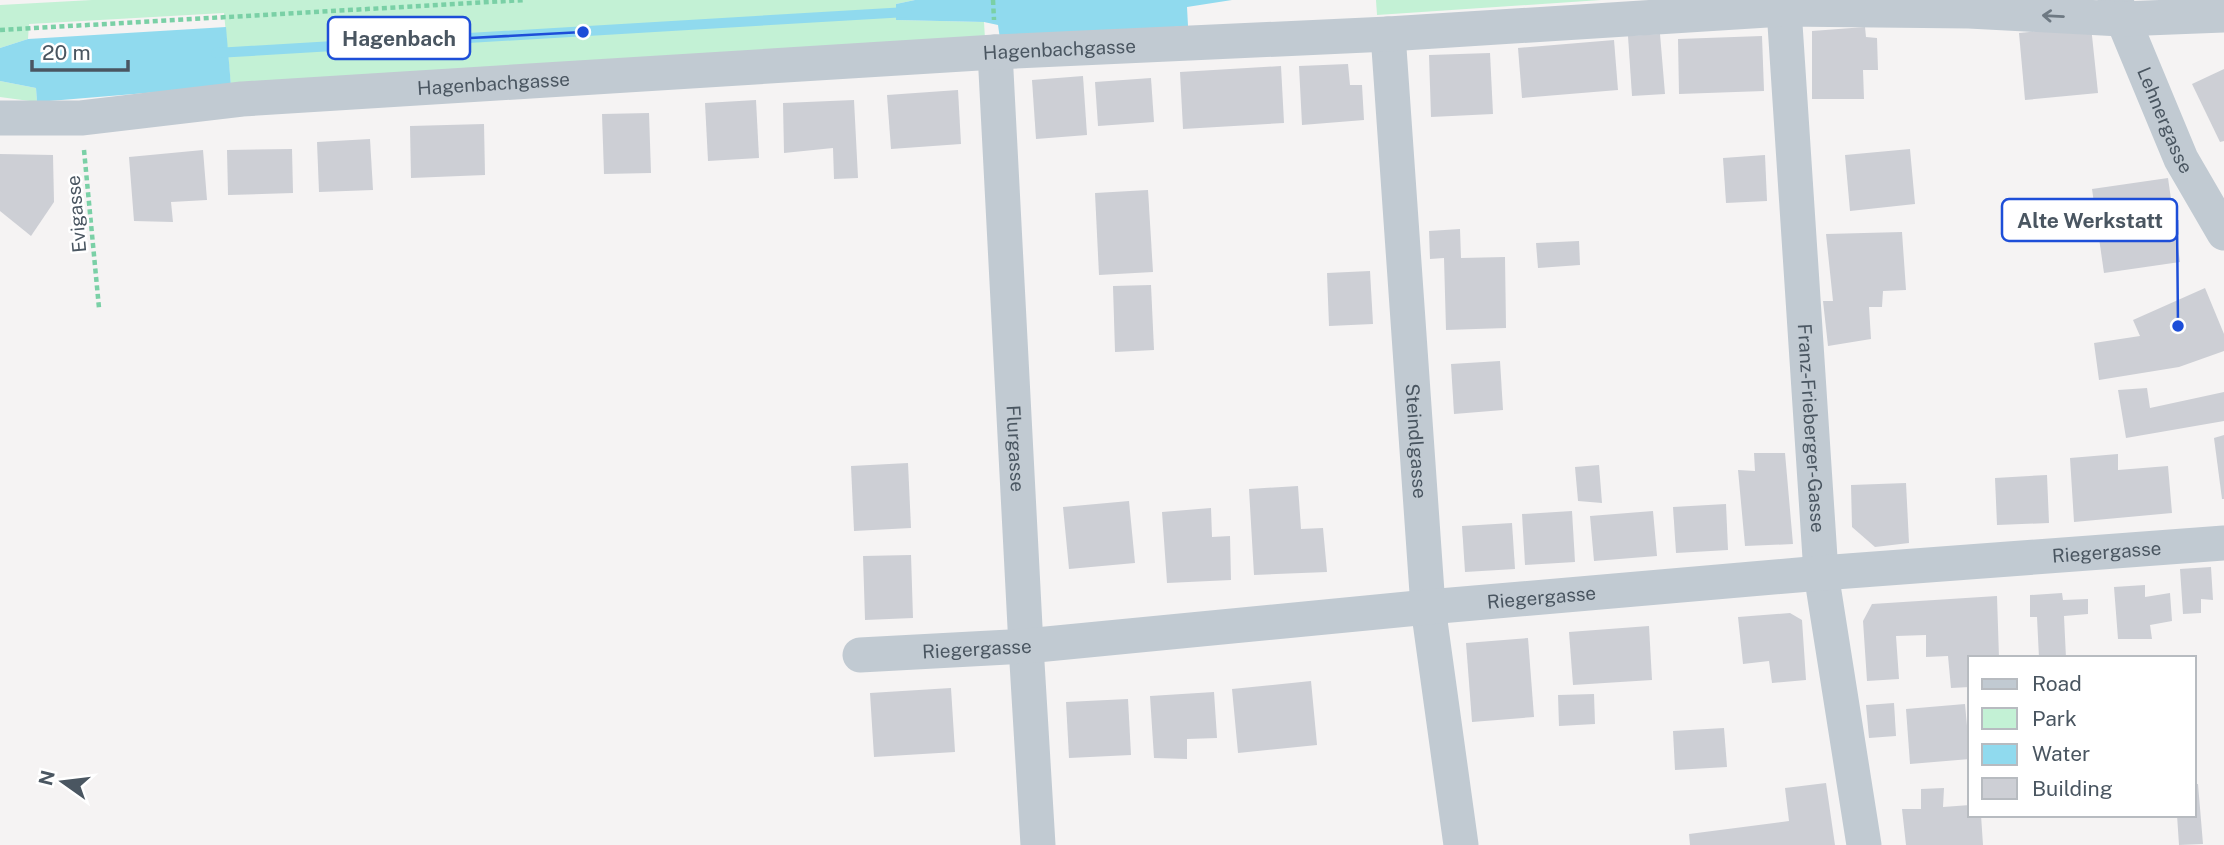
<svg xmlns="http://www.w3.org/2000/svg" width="2224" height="845" font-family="'Public Sans',sans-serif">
<rect width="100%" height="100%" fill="#f5f3f3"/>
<g fill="#c3f1d5">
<polygon points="92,0 915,0 896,4 896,20 984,22 985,39 231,86 224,13 29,24 28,39 0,48 0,5"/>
<polygon points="1376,0 1601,0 1377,15"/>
<polygon points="0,81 36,88 37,102 0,97"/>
</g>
<g fill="#90daee">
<polygon points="915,0 1232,0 1187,7 1188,26 1000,39 998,25 984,22 896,20 896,4"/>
<polygon points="226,27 231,86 37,102 36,88 0,81 0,48 28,39"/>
</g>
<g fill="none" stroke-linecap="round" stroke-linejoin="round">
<polyline stroke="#90daee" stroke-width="10" points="216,53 907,12"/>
</g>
<g fill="#cdcfd5">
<polygon points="2091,26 2098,93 2025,100 2019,33"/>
<polygon points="1865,27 1866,37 1877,38 1878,70 1863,70 1864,99 1812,99 1812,31"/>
<polygon points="1660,34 1665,94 1632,96 1628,36"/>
<polygon points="1762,36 1764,91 1679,94 1678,39"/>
<polygon points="1614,40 1618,90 1522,98 1518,48"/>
<polygon points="1490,53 1493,114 1431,117 1429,55"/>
<polygon points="1348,64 1350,85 1362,85 1364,120 1302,125 1299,66"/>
<polygon points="1281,66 1284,123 1183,129 1180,72"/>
<polygon points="2224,69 2224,141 2220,142 2192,84"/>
<polygon points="1083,76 1087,135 1036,139 1032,80"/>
<polygon points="1151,78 1154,122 1098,126 1095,82"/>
<polygon points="958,90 961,144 891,149 887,95"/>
<polygon points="756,100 759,158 708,161 705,103"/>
<polygon points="854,100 858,178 834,179 833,148 784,153 783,103"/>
<polygon points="649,113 651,173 604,174 602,114"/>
<polygon points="484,124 485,175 411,178 410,126"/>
<polygon points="370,139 373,190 319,192 317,142"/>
<polygon points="292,149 293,193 228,195 227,150"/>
<polygon points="1910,149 1915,204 1850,211 1845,155"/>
<polygon points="203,150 207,200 171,202 173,222 134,221 129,157"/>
<polygon points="0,154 53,155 54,202 31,236 0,211"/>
<polygon points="1765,155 1767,201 1726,203 1723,158"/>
<polygon points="2168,178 2180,262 2104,273 2092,189"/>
<polygon points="1148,190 1153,272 1099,275 1095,193"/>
<polygon points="1460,229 1461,258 1505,257 1506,328 1446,330 1444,258 1430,259 1429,231"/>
<polygon points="1902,232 1906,290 1883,291 1882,307 1869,307 1871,339 1828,346 1823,301 1833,301 1826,234"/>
<polygon points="1579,241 1580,265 1538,268 1536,243"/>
<polygon points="1370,271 1373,324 1329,326 1327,273"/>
<polygon points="1151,285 1154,350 1115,352 1113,286"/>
<polygon points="2205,288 2224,334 2224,351 2179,367 2099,380 2094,343 2140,336 2133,320"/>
<polygon points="1500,361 1503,410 1454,414 1451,364"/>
<polygon points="2147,388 2150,408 2224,392 2224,421 2126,438 2118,390"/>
<polygon points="2224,435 2224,499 2222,499 2214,438"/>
<polygon points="1754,453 1785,453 1793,544 1745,546 1738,470 1755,471"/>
<polygon points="2118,454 2118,470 2168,466 2172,513 2074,522 2070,458"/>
<polygon points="908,463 911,528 854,531 851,466"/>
<polygon points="1599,465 1602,503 1578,501 1575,467"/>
<polygon points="2047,475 2049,523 1997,525 1995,478"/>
<polygon points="1906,483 1909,543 1875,547 1852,527 1851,485"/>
<polygon points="1298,486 1301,529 1323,528 1327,572 1254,575 1249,489"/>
<polygon points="1129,501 1135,563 1069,569 1063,507"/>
<polygon points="1726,504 1728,550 1676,553 1673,507"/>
<polygon points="1211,508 1212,537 1230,536 1231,580 1167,583 1162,512"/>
<polygon points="1572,511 1575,562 1525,565 1522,514"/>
<polygon points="1653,511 1657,556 1594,561 1590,516"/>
<polygon points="1512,523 1515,569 1465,572 1462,526"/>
<polygon points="911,555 913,618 865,620 863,556"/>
<polygon points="2211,567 2213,600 2201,599 2201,613 2183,614 2180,569"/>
<polygon points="2145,585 2145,597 2170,593 2172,621 2150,625 2152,639 2118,639 2114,587"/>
<polygon points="2062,593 2063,600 2088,599 2088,614 2064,616 2066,658 2039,658 2037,617 2030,617 2030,595"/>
<polygon points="1997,596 1999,658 1970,658 1970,687 1951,688 1948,656 1926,657 1926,635 1896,636 1899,679 1867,681 1863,621 1872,604"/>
<polygon points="1790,613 1802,620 1806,680 1772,683 1769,661 1743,664 1738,617"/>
<polygon points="1649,626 1652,680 1573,685 1569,632"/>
<polygon points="1528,638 1534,717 1472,722 1466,643"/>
<polygon points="1311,681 1317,745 1238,753 1232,689"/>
<polygon points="951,688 955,752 874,757 870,693"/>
<polygon points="1214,692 1217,738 1187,739 1187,759 1154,758 1150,696"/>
<polygon points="1594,694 1595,724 1559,726 1558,695"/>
<polygon points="1128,699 1131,755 1069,758 1066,702"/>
<polygon points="1894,703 1896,736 1869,738 1866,705"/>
<polygon points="1965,704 1970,759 1910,764 1906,709"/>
<polygon points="1724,728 1727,767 1675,770 1673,731"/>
<polygon points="1826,783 1835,845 1690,845 1689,834 1789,821 1785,788"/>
<polygon points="2194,784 2198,784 2203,844 2179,845 2177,815 2194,815"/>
<polygon points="1944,788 1943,807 1970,805 1970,815 1981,815 1983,845 1906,845 1902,809 1921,809 1921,789"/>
</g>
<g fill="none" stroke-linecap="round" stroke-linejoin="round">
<g stroke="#7ad0a6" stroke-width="4.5" stroke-dasharray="5 3.5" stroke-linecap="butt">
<polyline points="993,0 994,20"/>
<polyline points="0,30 525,0"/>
<polyline points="84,150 99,308"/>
</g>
<g stroke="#c1cad2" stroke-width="35">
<path id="s1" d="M2115 0 2181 159 2224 233"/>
<path id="s2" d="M1784 9 1821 573 1864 845"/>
<path id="s3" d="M1388 34 1428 607 1461 845"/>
<path id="s4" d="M995 52 1026 646 1038 845"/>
<path id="s5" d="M0 118H81L242 99 995 52 1388 34 1784 9 1969 11 2121 19 2224 15"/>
<path id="s6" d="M860 655 1026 646 1428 607 1821 573 2224 543"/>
</g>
</g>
<defs><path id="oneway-shaft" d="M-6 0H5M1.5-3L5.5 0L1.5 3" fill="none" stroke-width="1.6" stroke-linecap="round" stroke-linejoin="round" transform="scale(1.75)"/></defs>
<use stroke="#6e7983" href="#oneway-shaft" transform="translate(2053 16) rotate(-177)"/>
<g text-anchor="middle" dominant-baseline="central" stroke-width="5" stroke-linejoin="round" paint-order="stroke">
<g font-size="19" fill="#4a5661" stroke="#fff">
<text stroke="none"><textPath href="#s5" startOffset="1062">Hagenbachgasse</textPath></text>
<text stroke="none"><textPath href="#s5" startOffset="495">Hagenbachgasse</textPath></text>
<text stroke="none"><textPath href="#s1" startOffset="130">Lehnergasse</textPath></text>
<text transform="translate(76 214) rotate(-95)">Evigasse</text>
<text stroke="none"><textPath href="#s2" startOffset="420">Franz-Frieberger-Gasse</textPath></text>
<text stroke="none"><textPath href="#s3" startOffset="408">Steindlgasse</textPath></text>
<text stroke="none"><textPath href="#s4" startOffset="397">Flurgasse</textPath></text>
<text stroke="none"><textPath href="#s6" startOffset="1251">Riegergasse</textPath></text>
<text stroke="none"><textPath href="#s6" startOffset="684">Riegergasse</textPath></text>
<text stroke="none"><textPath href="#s6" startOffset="117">Riegergasse</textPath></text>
</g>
</g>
<path fill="none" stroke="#1d4ed8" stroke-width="2.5" d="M583 32L470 38M2178 326L2177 220"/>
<g fill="#1d4ed8" stroke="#fff" stroke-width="2.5">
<circle cx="583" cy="32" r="7"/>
<circle cx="2178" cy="326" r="7"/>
</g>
<g fill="#fff" stroke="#1d4ed8" stroke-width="2.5">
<rect x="328" y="17" width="142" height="42" rx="7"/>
<rect x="2002" y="199" width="175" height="42" rx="7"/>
</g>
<g font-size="21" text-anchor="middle" font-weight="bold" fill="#4a5661">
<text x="399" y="46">Hagenbach</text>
<text x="2090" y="228">Alte Werkstatt</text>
</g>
<rect x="1968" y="656" width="228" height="161" fill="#ffffff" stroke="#b7bbc0" stroke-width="2"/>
<rect x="1982" y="679" width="35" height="10" fill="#c1cad2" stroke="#b7bbc0" stroke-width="2"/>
<text x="2032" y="691" font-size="21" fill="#4a5661">Road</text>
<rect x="1982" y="708" width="35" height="21" fill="#c3f1d5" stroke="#b7bbc0" stroke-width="2"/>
<text x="2032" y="726" font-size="21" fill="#4a5661">Park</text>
<rect x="1982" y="744" width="35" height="21" fill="#90daee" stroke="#b7bbc0" stroke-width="2"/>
<text x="2032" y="761" font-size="21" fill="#4a5661">Water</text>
<rect x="1982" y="778" width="35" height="21" fill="#cdcfd5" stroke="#b7bbc0" stroke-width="2"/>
<text x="2032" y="796" font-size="21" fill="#4a5661">Building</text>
<g transform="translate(63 782) rotate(284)" stroke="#ffffff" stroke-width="5" paint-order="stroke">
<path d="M0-5L12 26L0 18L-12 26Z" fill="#4a5661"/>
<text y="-10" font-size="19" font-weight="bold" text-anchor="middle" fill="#4a5661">N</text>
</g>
<path d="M32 60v10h96v-10" fill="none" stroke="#4a5661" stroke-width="3.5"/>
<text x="42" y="60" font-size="21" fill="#4a5661" stroke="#ffffff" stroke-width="5" paint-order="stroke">20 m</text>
</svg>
